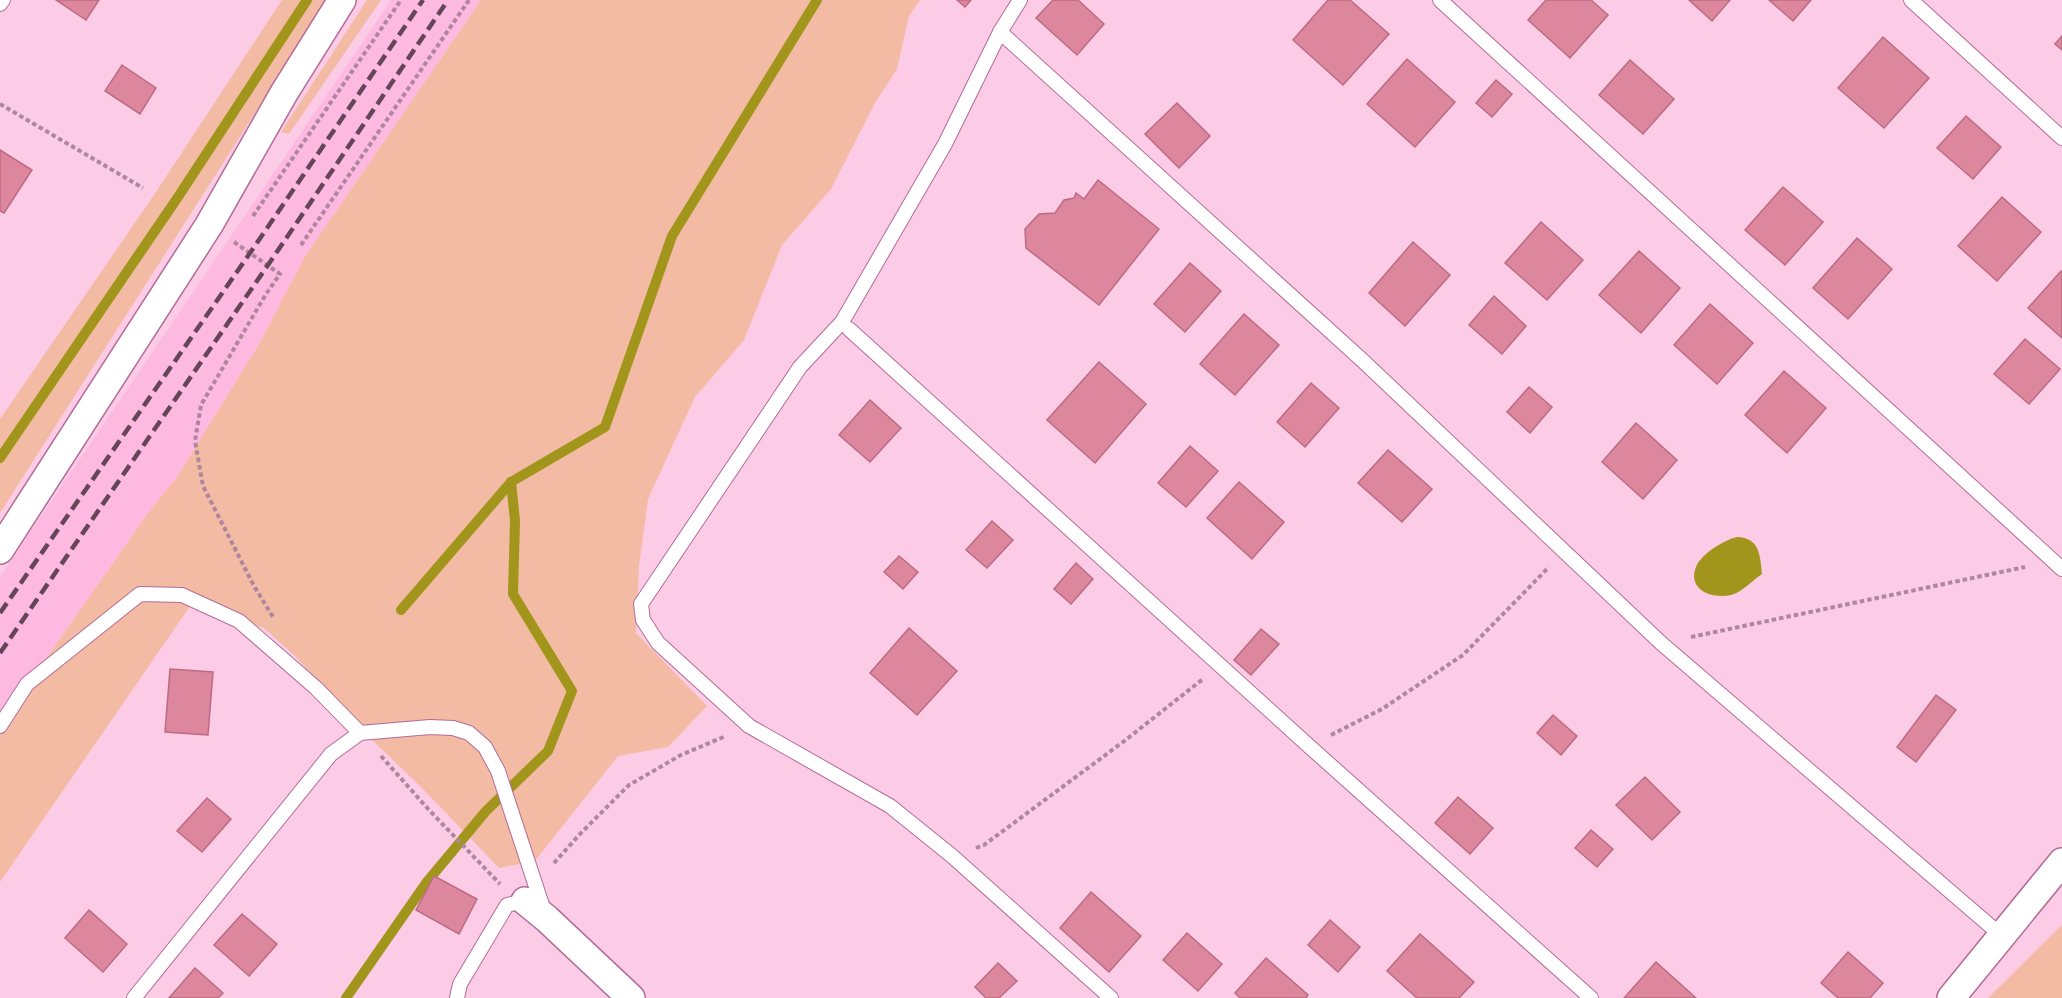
<svg xmlns="http://www.w3.org/2000/svg" width="2062" height="998" font-family="'Noto Sans',sans-serif">
<rect width="100%" height="100%" fill="#fccce7"/>
<polygon fill="#feb9e1" points="391,0 481,0 304,258 262,339 179,474 146,516 0,724 0,577"/>
<g fill="#f3bba4">
<polygon points="282,0 327,0 0,513 0,419 156,192"/>
<polygon points="367,0 381,0 289,134 281,132"/>
<polygon points="481,0 920,0 909,16 897,69 875,103 831,189 782,245 744,340 695,397 648,499 639,566 636,633 707,706 668,747 618,756 535,861 499,868 421,787 345,714 296,657 264,628 222,614 195,599 0,882 0,724 146,516 179,474 262,339 304,258"/>
<polygon points="2062,925 2062,998 1988,998"/>
</g>
<path fill="#a1951b" d="M1737 537C1760 538 1760 555 1762 574 1753 580 1741 593 1731 595 1712 599 1687 590 1696 567 1701 554 1724 540 1737 537Z"/>
<g fill="none" stroke-linecap="round" stroke-linejoin="round">
<g stroke="#a1951b" stroke-width="10">
<polyline points="0,458 178,197 307,0"/>
<polyline points="401,610 511,482 605,427 672,236 817,0"/>
<polyline points="346,998 426,883 486,811 548,751 572,691 513,594 515,521 511,482"/>
</g>
</g>
<g fill="#dc879d" stroke="#bd6b81" stroke-width="1.5">
<polygon points="56,0 99,0 86,20"/>
<polygon points="957,0 971,0 965,7"/>
<polygon points="1053,0 1078,0 1104,24 1077,55 1036,18"/>
<polygon points="1328,0 1350,0 1389,34 1343,85 1293,40"/>
<polygon points="1546,0 1591,0 1608,15 1570,58 1528,20"/>
<polygon points="1689,0 1730,0 1712,21"/>
<polygon points="1769,0 1811,0 1793,21"/>
<polygon points="2062,36 2062,50 2055,44"/>
<polygon points="1883,37 1929,78 1884,128 1838,88"/>
<polygon points="1407,59 1455,102 1415,147 1367,104"/>
<polygon points="1630,60 1674,99 1643,134 1599,95"/>
<polygon points="122,65 156,88 140,114 105,91"/>
<polygon points="1496,80 1512,94 1492,117 1476,103"/>
<polygon points="1177,103 1210,136 1179,168 1145,134"/>
<polygon points="1966,116 2001,147 1973,179 1937,148"/>
<polygon points="0,150 32,170 4,213 0,211"/>
<polygon points="1098,180 1159,229 1099,305 1026,248 1025,229 1039,214 1055,213 1064,200 1074,198 1076,193 1084,199"/>
<polygon points="1783,187 1823,222 1785,265 1745,230"/>
<polygon points="2002,197 2041,232 1997,281 1958,246"/>
<polygon points="1541,222 1583,260 1547,300 1505,263"/>
<polygon points="1857,238 1892,269 1848,319 1813,288"/>
<polygon points="1413,242 1450,275 1405,326 1369,293"/>
<polygon points="1639,251 1680,288 1641,333 1599,295"/>
<polygon points="1190,263 1221,291 1185,332 1154,304"/>
<polygon points="2061,271 2062,272 2062,338 2028,308"/>
<polygon points="1494,296 1526,326 1502,354 1469,325"/>
<polygon points="1710,304 1753,343 1717,384 1674,345"/>
<polygon points="1244,314 1279,345 1235,395 1200,364"/>
<polygon points="2025,339 2060,369 2029,404 1994,374"/>
<polygon points="1099,362 1146,404 1095,463 1047,420"/>
<polygon points="1784,371 1826,408 1787,453 1745,415"/>
<polygon points="1311,383 1339,408 1305,447 1277,422"/>
<polygon points="1529,387 1552,407 1530,433 1507,412"/>
<polygon points="870,400 901,428 870,462 839,435"/>
<polygon points="1636,423 1677,460 1643,499 1602,462"/>
<polygon points="1190,446 1218,471 1186,507 1158,483"/>
<polygon points="1388,450 1432,489 1402,522 1358,483"/>
<polygon points="1239,482 1284,522 1252,559 1207,518"/>
<polygon points="992,521 1013,540 987,568 966,550"/>
<polygon points="899,556 918,572 903,589 884,572"/>
<polygon points="1076,563 1093,579 1071,604 1054,589"/>
<polygon points="909,628 957,671 917,715 870,673"/>
<polygon points="1261,629 1279,644 1251,675 1234,660"/>
<polygon points="170,669 213,672 208,735 165,732"/>
<polygon points="1936,695 1956,710 1916,762 1897,747"/>
<polygon points="1553,715 1577,736 1561,755 1537,733"/>
<polygon points="1645,777 1680,812 1652,840 1616,805"/>
<polygon points="1458,797 1493,828 1470,854 1435,823"/>
<polygon points="207,798 231,819 202,852 177,831"/>
<polygon points="1591,830 1613,849 1597,867 1575,848"/>
<polygon points="434,876 477,899 459,934 416,910"/>
<polygon points="1091,892 1141,936 1109,972 1060,928"/>
<polygon points="89,910 127,944 103,972 65,938"/>
<polygon points="242,914 277,944 249,976 214,945"/>
<polygon points="1330,920 1360,947 1338,972 1308,945"/>
<polygon points="1187,933 1222,964 1198,991 1163,960"/>
<polygon points="1420,934 1474,982 1459,998 1417,998 1387,971"/>
<polygon points="1848,952 1883,983 1870,998 1838,998 1821,983"/>
<polygon points="1266,958 1308,995 1306,998 1240,998 1235,993"/>
<polygon points="1656,962 1696,998 1624,998"/>
<polygon points="998,963 1017,981 999,998 986,998 975,987"/>
<polygon points="195,968 223,993 218,998 169,998"/>
</g>
<g fill="none" stroke-linecap="round" stroke-linejoin="round">
<defs>
<g id="lane">
<polyline points="1020,0 1000,32 945,144 842,322 800,367 641,604 643,620 658,643 749,726 890,806 952,856 1111,998"/>
<polyline points="1440,0 2062,569"/>
<polyline points="1911,0 2062,138"/>
<polyline points="0,4 3,0"/>
<polyline points="1000,32 1362,360 1661,643 2002,936"/>
<polyline points="849,329 1310,747 1591,998"/>
<polyline points="0,726 27,684 140,594 182,595 239,621 316,688 360,733"/>
<polyline points="134,998 331,754 360,733 430,727 453,728 469,733 485,747 498,771 544,911"/>
<polyline points="457,998 460,984 507,905 525,901"/>
</g>
<g id="street">
<polyline points="0,550 209,225 284,93 342,0"/>
<polyline points="525,901 547,919 631,998"/>
<polyline points="1951,998 2062,862"/>
</g>
</defs>
<use href="#lane" stroke="#b36b97" stroke-width="16"/>
<use href="#street" stroke="#b36b97" stroke-width="30"/>
<g stroke="#ae869d" stroke-width="4" stroke-dasharray="4.5 3" stroke-linecap="butt">
<polyline points="0,104 143,188"/>
<polyline points="253,216 401,0"/>
<polyline points="234,242 280,274 266,294 201,405 195,441 203,486 254,586 273,617"/>
<polyline points="301,245 469,0"/>
<polyline points="1691,637 2025,567"/>
<polyline points="1331,735 1382,709 1463,655 1549,567"/>
<polyline points="381,756 429,810 500,884"/>
<polyline points="976,848 984,845 1123,742 1203,679"/>
<polyline points="554,863 580,834 629,785 681,755 726,736"/>
</g>
<use href="#lane" stroke="#fff" stroke-width="14"/>
<use href="#street" stroke="#fff" stroke-width="27"/>
<g stroke="#654558" stroke-width="4.5" stroke-dasharray="12 6" stroke-linecap="butt">
<polyline points="0,613 250,253 423,0"/>
<polyline points="0,653 268,265 448,0"/>
</g>
</g>
</svg>
